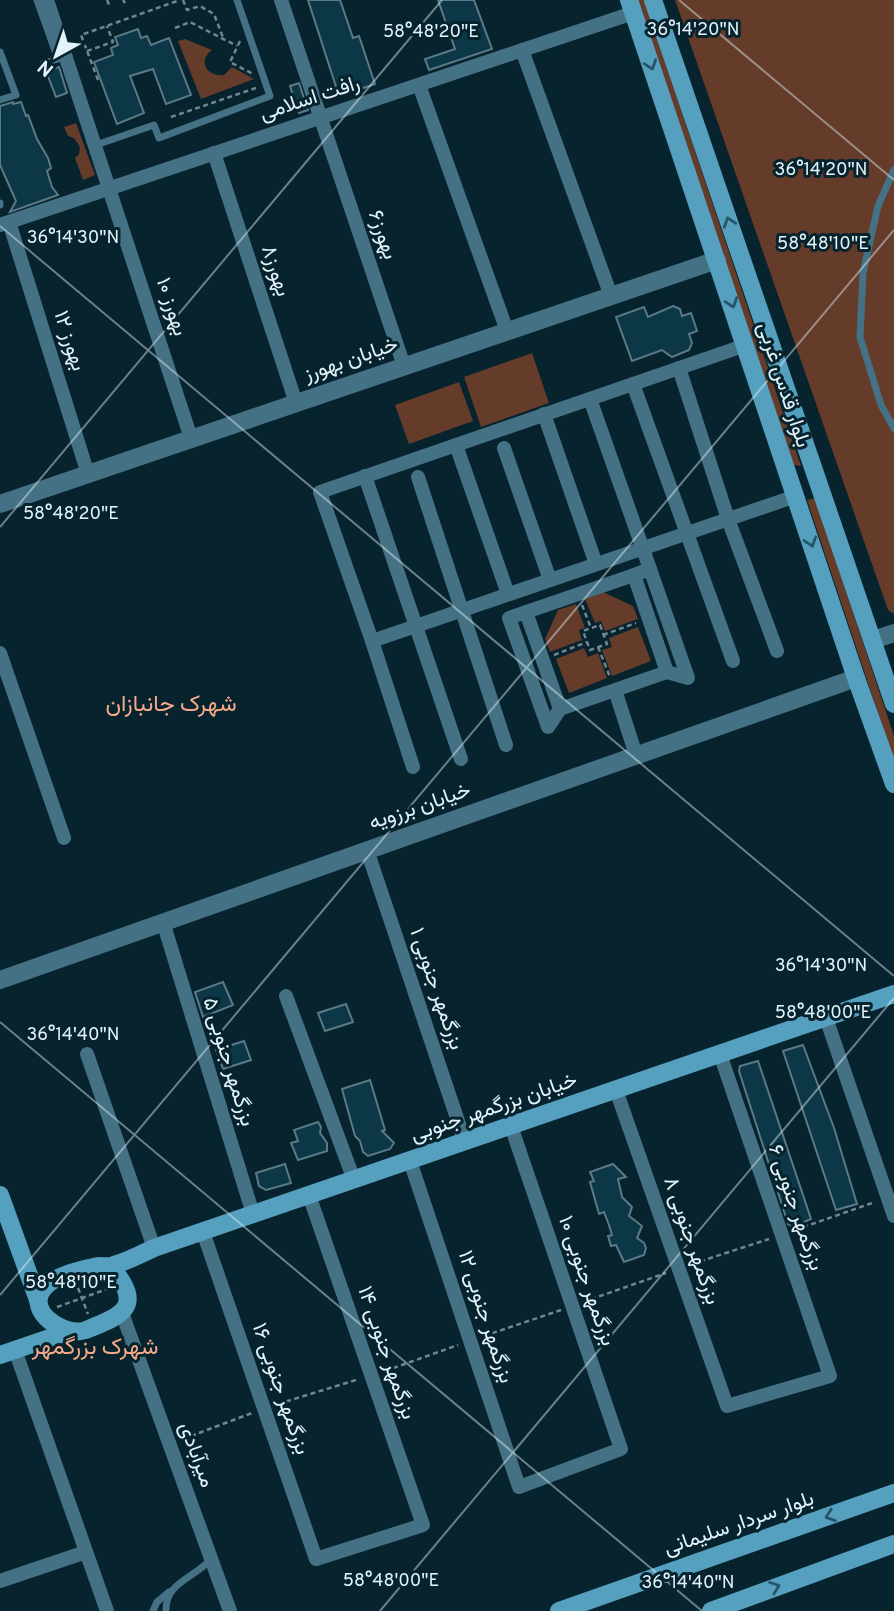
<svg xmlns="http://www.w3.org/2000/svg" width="894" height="1611" font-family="Overpass,Vazirmatn,sans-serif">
<rect width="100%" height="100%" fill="#07232e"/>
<g fill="#653b2a">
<polygon points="636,0 644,0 801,466 794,465"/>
<polygon points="675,0 894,0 894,614 888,610"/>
<path d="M185 39 212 50C197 61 207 77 224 75L232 67 254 79 201 99 178 41Z"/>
<polygon points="76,123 95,175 83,180 75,158 79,154 80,147 74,138 68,136 64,127"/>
<polygon points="532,353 549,403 481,427 464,377"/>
<polygon points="459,382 473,421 409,444 395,405"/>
<polygon points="815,498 894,736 894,761 807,500"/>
<polygon points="603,592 633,606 638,619 605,631 601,621 595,623 585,599"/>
<polygon points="576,604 585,628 579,630 582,640 550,652 545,639 558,610"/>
<polygon points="638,627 651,661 612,676 602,650 612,647 609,638"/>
<polygon points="584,648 588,657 598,653 607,678 569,693 556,659"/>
</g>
<g fill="#0b3747" stroke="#5c7986" stroke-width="2">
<polygon points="308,0 340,0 353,38 359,36 375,84 339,96"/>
<polygon points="438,0 474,0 492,49 429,70 425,59 455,49"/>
<polygon points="138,29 141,38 147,36 151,45 169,38 191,95 166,104 153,69 130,76 144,113 117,124 94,62 113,55 111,48 118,45 115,37"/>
<polygon points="59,67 67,93 56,97 46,71"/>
<polygon points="299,83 308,110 299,113 290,86"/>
<polygon points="13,102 13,104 21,102 26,116 28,115 37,139 48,158 51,168 47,171 52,187 58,195 10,212 16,201 0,165 0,106"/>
<polygon points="673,306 680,309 682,316 691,313 697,331 689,334 692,343 689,350 672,357 662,350 632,361 616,317 644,307 648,317"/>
<polygon points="223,982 233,1005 203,1017 195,992"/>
<polygon points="346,1004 353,1022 325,1031 318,1013"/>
<polygon points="244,1041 251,1060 223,1069 216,1050"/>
<polygon points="803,1045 834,1128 857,1204 836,1210 783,1051"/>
<polygon points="758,1061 811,1219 793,1227 788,1224 783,1208 739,1071 740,1066"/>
<polygon points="370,1080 385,1130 382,1131 394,1143 390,1149 368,1156 363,1152 360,1141 355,1136 342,1089"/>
<polygon points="318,1122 321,1127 320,1133 327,1143 327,1151 298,1160 291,1143 298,1141 294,1130"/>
<polygon points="285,1164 291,1183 266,1190 259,1186 256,1173"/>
<polygon points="613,1164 626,1177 618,1179 622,1197 632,1207 629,1216 642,1226 637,1238 644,1243 646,1248 644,1255 624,1262 616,1245 611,1246 608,1236 612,1235 609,1225 604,1212 599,1214 590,1182 594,1181 590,1172"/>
</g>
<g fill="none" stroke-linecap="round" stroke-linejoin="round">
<g stroke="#718790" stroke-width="2.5" stroke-dasharray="5 3.5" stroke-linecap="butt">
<polyline points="107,0 110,7"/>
<polyline points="123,0 125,3"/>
<polyline points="183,0 187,10 200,6 214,14 224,40"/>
<polyline points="175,28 190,22 237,46"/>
<polyline points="240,41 230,62 253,74"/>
<polyline points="87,51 113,42 107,26"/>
<polyline points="98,80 81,35 180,0"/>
<polyline points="171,117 256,88"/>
<polyline points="582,605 591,628"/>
<polygon points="600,625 607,644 590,650 583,631"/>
<polyline points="603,635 636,623"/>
<polyline points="598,647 610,677"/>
<polyline points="554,655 587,642"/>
<polyline points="795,1230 875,1202"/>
<polyline points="692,1264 769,1239"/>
<polyline points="78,1288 88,1314"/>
<polyline points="583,1302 666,1273"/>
<polyline points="57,1307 110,1288"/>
<polyline points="484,1336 561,1310"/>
<polyline points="385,1371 458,1345"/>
<polyline points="278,1404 359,1379"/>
<polyline points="183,1439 252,1413"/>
</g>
<g stroke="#457184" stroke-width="7">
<polyline points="37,0 58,59 44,63"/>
<polyline points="0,52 16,95 0,100"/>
<polyline points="96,145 154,125 159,138 270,96 237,0"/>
<polyline points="894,170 878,206 863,273 860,337 881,405 894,428"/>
<polyline points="0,203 0,205"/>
<polyline points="153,1611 157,1602 169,1592"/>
<path d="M166 1611C165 1582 195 1578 211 1559"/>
</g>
<g stroke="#457184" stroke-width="14">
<polyline points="47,0 191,438"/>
<polyline points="281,0 404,366"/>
<polyline points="522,50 611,296"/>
<polyline points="419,85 507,331"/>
<polyline points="214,153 296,403"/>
<polyline points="9,222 88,474"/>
<polyline points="0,225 633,13"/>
<polyline points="746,345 320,492 372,641 796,496"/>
<polyline points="679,368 728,519 777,651"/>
<polyline points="633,384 733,661"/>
<polyline points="590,399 650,569 634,575"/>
<polyline points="544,414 596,564"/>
<polyline points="456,445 508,594"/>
<polyline points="504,448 550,580"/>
<polyline points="365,476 461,759"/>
<polyline points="418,477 506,745"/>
<polyline points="650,569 688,678 667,672"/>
<polyline points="526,612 509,618 548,727 560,709"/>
<polyline points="372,641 413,767"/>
<polyline points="0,653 64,838"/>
<polyline points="615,690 560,709 526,612 634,575 667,672 615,690 636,755"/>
<polyline points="367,850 465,1142"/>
<polyline points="163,922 253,1214"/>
<polyline points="286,996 354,1180"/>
<polyline points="826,1018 894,1216"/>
<polyline points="87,1054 154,1248"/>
<polyline points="616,1090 727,1406 830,1376 720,1054"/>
<polyline points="410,1161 519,1487 621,1449 511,1126"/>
<polyline points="203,1232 316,1559 423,1525 309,1195"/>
<polyline points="122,1313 230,1611"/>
<polyline points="15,1350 107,1611"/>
<polyline points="0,1581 86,1552"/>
</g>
<g stroke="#457184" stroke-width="18">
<polyline points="0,504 717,260"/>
<polyline points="873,640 894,633"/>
<polyline points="0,980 856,678"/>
</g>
<g stroke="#56a0bf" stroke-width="18">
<polyline points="629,0 856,678 894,784"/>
<polyline points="653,0 894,704"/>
<polyline points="0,1195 38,1300"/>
<path d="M111 1267C144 1306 124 1315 86 1330 66 1338 25 1312 43 1289 54 1275 82 1269 98 1266 104 1266 109 1267 114 1265 128 1261 141 1254 154 1248L894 994"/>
<polyline points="0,1355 70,1331"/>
<polyline points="559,1611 894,1493"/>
<polyline points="711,1611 894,1544"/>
</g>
</g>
<defs><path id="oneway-chevron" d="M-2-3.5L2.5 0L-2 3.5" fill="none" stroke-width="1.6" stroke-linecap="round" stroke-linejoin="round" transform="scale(1.75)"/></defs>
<g stroke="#275568">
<use href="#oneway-chevron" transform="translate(651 65) rotate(71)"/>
<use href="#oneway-chevron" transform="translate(729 222) rotate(-109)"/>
<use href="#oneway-chevron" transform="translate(732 303) rotate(71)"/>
<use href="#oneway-chevron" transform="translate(811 542) rotate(72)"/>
<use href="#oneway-chevron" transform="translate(830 1516) rotate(161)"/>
<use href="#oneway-chevron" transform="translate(775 1587) rotate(-20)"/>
</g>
<path fill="none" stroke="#e3f3fa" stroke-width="2" stroke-opacity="0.45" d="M679 0 894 180M0 226 894 976M0 527 442 0M0 1022 702 1611M0 1295 894 230M380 1611 894 998"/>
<g text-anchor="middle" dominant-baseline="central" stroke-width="6" stroke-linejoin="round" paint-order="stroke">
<g font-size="21" fill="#e3f3fa" stroke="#07232e">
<text transform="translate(310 99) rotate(-18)">رافت اسلامی</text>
<text transform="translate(382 235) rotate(71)">بهورز۶</text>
<text transform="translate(275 271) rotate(72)">بهورز۸</text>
<text transform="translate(171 307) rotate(72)">بهورز ۱۰</text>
<text transform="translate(69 341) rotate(72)">بهورز ۱۲</text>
<text transform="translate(351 360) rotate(-19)">خیابان بهورز</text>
<text transform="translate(783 385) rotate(72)">بلوار قدس غربی</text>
<text transform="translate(420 807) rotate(-19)">خیابان برزویه</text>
<text transform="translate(436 989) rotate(71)">بزرگمهر جنوبی ۱</text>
<text transform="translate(228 1062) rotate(73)">بزرگمهر جنوبی ۵</text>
<text transform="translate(494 1108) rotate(-19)">خیابان بزرگمهر جنوبی</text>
<text transform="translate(795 1208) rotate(71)">بزرگمهر جنوبی ۶</text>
<text transform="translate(691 1241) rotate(71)">بزرگمهر جنوبی ۸</text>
<text transform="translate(586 1281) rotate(71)">بزرگمهر جنوبی ۱۰</text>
<text transform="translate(485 1317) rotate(72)">بزرگمهر جنوبی ۱۲</text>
<text transform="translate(386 1353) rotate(71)">بزرگمهر جنوبی ۱۴</text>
<text transform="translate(280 1389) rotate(71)">بزرگمهر جنوبی ۱۶</text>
<text transform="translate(196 1455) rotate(70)">میرآبادی</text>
<text transform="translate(739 1524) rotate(-19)">بلوار سردار سلیمانی</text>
</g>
<g font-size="23" fill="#f6aa8a" stroke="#07232e">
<text x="171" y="705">شهرک جانبازان</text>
<text x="95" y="1348">شهرک بزرگمهر</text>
</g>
</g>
<g font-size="18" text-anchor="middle" fill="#e3f3fa" stroke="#07232e" stroke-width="6" stroke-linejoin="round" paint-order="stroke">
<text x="693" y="35">36°14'20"N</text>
<text x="431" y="37">58°48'20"E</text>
<text x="821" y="175">36°14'20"N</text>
<text x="73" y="243">36°14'30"N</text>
<text x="823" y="249">58°48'10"E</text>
<text x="71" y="519">58°48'20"E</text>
<text x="821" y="971">36°14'30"N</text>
<text x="823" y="1018">58°48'00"E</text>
<text x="73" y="1040">36°14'40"N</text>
<text x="71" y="1288">58°48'10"E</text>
<text x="391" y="1586">58°48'00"E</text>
<text x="688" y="1588">36°14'40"N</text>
</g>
<g transform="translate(56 56) rotate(220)" stroke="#07232e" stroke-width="5" paint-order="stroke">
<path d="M0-5L12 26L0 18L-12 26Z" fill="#e3f3fa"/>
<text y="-10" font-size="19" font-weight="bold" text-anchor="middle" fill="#e3f3fa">N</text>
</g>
</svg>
